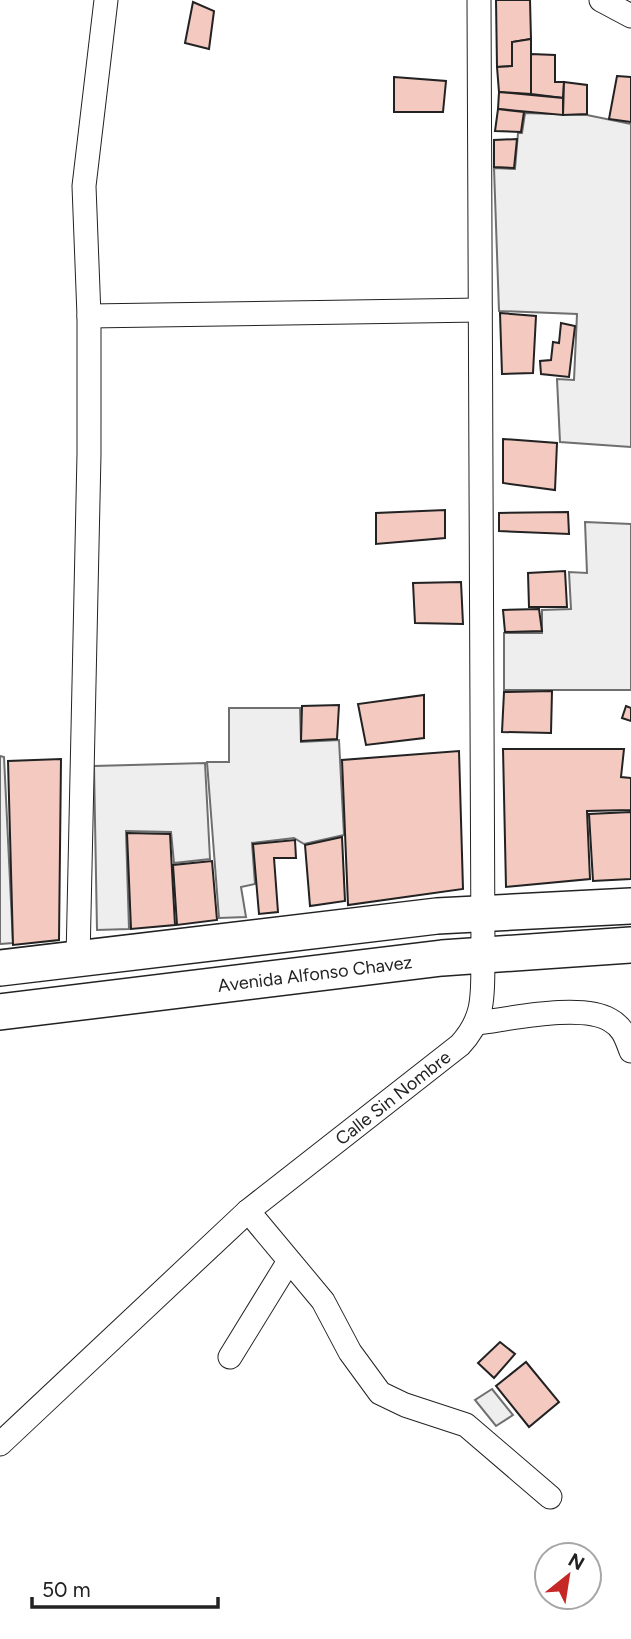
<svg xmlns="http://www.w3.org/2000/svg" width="631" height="1639" font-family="Figtree,sans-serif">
<rect width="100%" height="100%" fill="#fff"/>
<g fill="#eee" stroke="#6f6f6f" stroke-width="2">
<polygon points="525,113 587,115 631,124 631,447 560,442 557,379 574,380 577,314 499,311 494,168 515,169 518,133 522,133"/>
<polygon points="585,522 631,524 631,690 504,690 504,633 542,633 542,610 571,609 569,572 587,573"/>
<polygon points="229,708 300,708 301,742 339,740 344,835 304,844 294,838 252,843 255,884 241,887 246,917 219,918 207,762 229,762"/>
<polygon points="0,756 4,757 13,943 0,944"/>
<polygon points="205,763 210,859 174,863 171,832 126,831 129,929 97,930 94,766"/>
<polygon points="492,1389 513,1415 496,1426 475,1400"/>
</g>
<g fill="#f3c9c0" stroke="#222" stroke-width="2">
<polygon points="496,0 530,0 531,39 512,42 512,66 497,67"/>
<polygon points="193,2 214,11 209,49 185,43"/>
<polygon points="531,39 531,94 499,92 497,67 512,66 512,42"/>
<polygon points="531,54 555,55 555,82 564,82 563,98 531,94"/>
<polygon points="617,76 631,77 631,122 609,119"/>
<polygon points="394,77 446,81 443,112 394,112"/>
<polygon points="564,82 587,85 587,114 563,115"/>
<polygon points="499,92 563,98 563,115 498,109"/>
<polygon points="498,109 524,112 521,132 495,131"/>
<polygon points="517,139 514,168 494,167 494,140"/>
<polygon points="500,313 536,316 533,373 502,374"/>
<polygon points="561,323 575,326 569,377 541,374 540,361 551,360 553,342 559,343"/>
<polygon points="503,439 557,443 555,490 503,483"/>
<polygon points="445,510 445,538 376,544 376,513"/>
<polygon points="568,512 569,534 499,531 499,513"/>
<polygon points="565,571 567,607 529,607 528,573"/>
<polygon points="461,582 463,624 415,623 413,583"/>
<polygon points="539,609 542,631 505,632 503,610"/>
<polygon points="552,691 551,733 502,732 504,692"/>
<polygon points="424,695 424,738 366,745 358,704"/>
<polygon points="339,705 337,739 301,741 302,706"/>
<polygon points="626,706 631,708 631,721 622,718"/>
<polygon points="503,749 624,749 621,777 631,778 631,810 587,811 590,879 506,887"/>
<polygon points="459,751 463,889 348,905 342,760"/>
<polygon points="61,759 59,940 13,945 8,761"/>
<polygon points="631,812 631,879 593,881 589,814"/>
<polygon points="127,833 170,834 175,925 131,929"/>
<polygon points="342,837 345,901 310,906 305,845"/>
<polygon points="295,840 296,858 274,858 278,912 259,914 253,844"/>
<polygon points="212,861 217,920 177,925 173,865"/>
<polygon points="500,1342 515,1354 494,1378 478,1363"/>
<polygon points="526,1362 559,1402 529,1427 496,1386"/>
</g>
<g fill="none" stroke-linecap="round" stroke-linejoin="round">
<defs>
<g id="minor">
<polyline points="601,0 631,16"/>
<polyline points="89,316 480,310"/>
<polyline points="78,959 89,454 89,316 84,186 106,0"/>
<path d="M477 1023C510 1019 581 1003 610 1020 623 1027 626 1038 631 1051"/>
<polyline points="248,1211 323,1301 350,1352 380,1393 405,1405 466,1425 550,1497"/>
<polyline points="230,1357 289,1261"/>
<path d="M0 1444 248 1211 460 1045C487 1016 482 991 483 954L479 0"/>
</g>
<g id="primary">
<polyline points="0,968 437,916 631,906"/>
<polyline points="0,1012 442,958 631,945"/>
</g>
</defs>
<use href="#minor" stroke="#222" stroke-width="25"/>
<use href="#primary" stroke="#222" stroke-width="38"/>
<use href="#minor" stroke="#fff" stroke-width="23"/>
<use href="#primary" stroke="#fff" stroke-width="35"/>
</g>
<g text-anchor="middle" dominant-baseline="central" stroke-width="5" stroke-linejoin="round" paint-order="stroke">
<g font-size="18" fill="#222" stroke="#fff">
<text transform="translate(315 974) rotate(-7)">Avenida Alfonso Chavez</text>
<text transform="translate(393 1098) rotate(-38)">Calle Sin Nombre</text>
</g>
</g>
<g transform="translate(568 1576) rotate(30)"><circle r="33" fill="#ffffff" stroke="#a7a7a7" stroke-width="2"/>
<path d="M0-5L12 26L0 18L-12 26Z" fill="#c62828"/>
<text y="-10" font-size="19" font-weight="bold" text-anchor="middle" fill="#222222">N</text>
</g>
<path d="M32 1597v10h186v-10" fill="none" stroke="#222222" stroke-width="3.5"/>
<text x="42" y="1597" font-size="21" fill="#222222" stroke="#ffffff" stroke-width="5" paint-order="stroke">50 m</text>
</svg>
